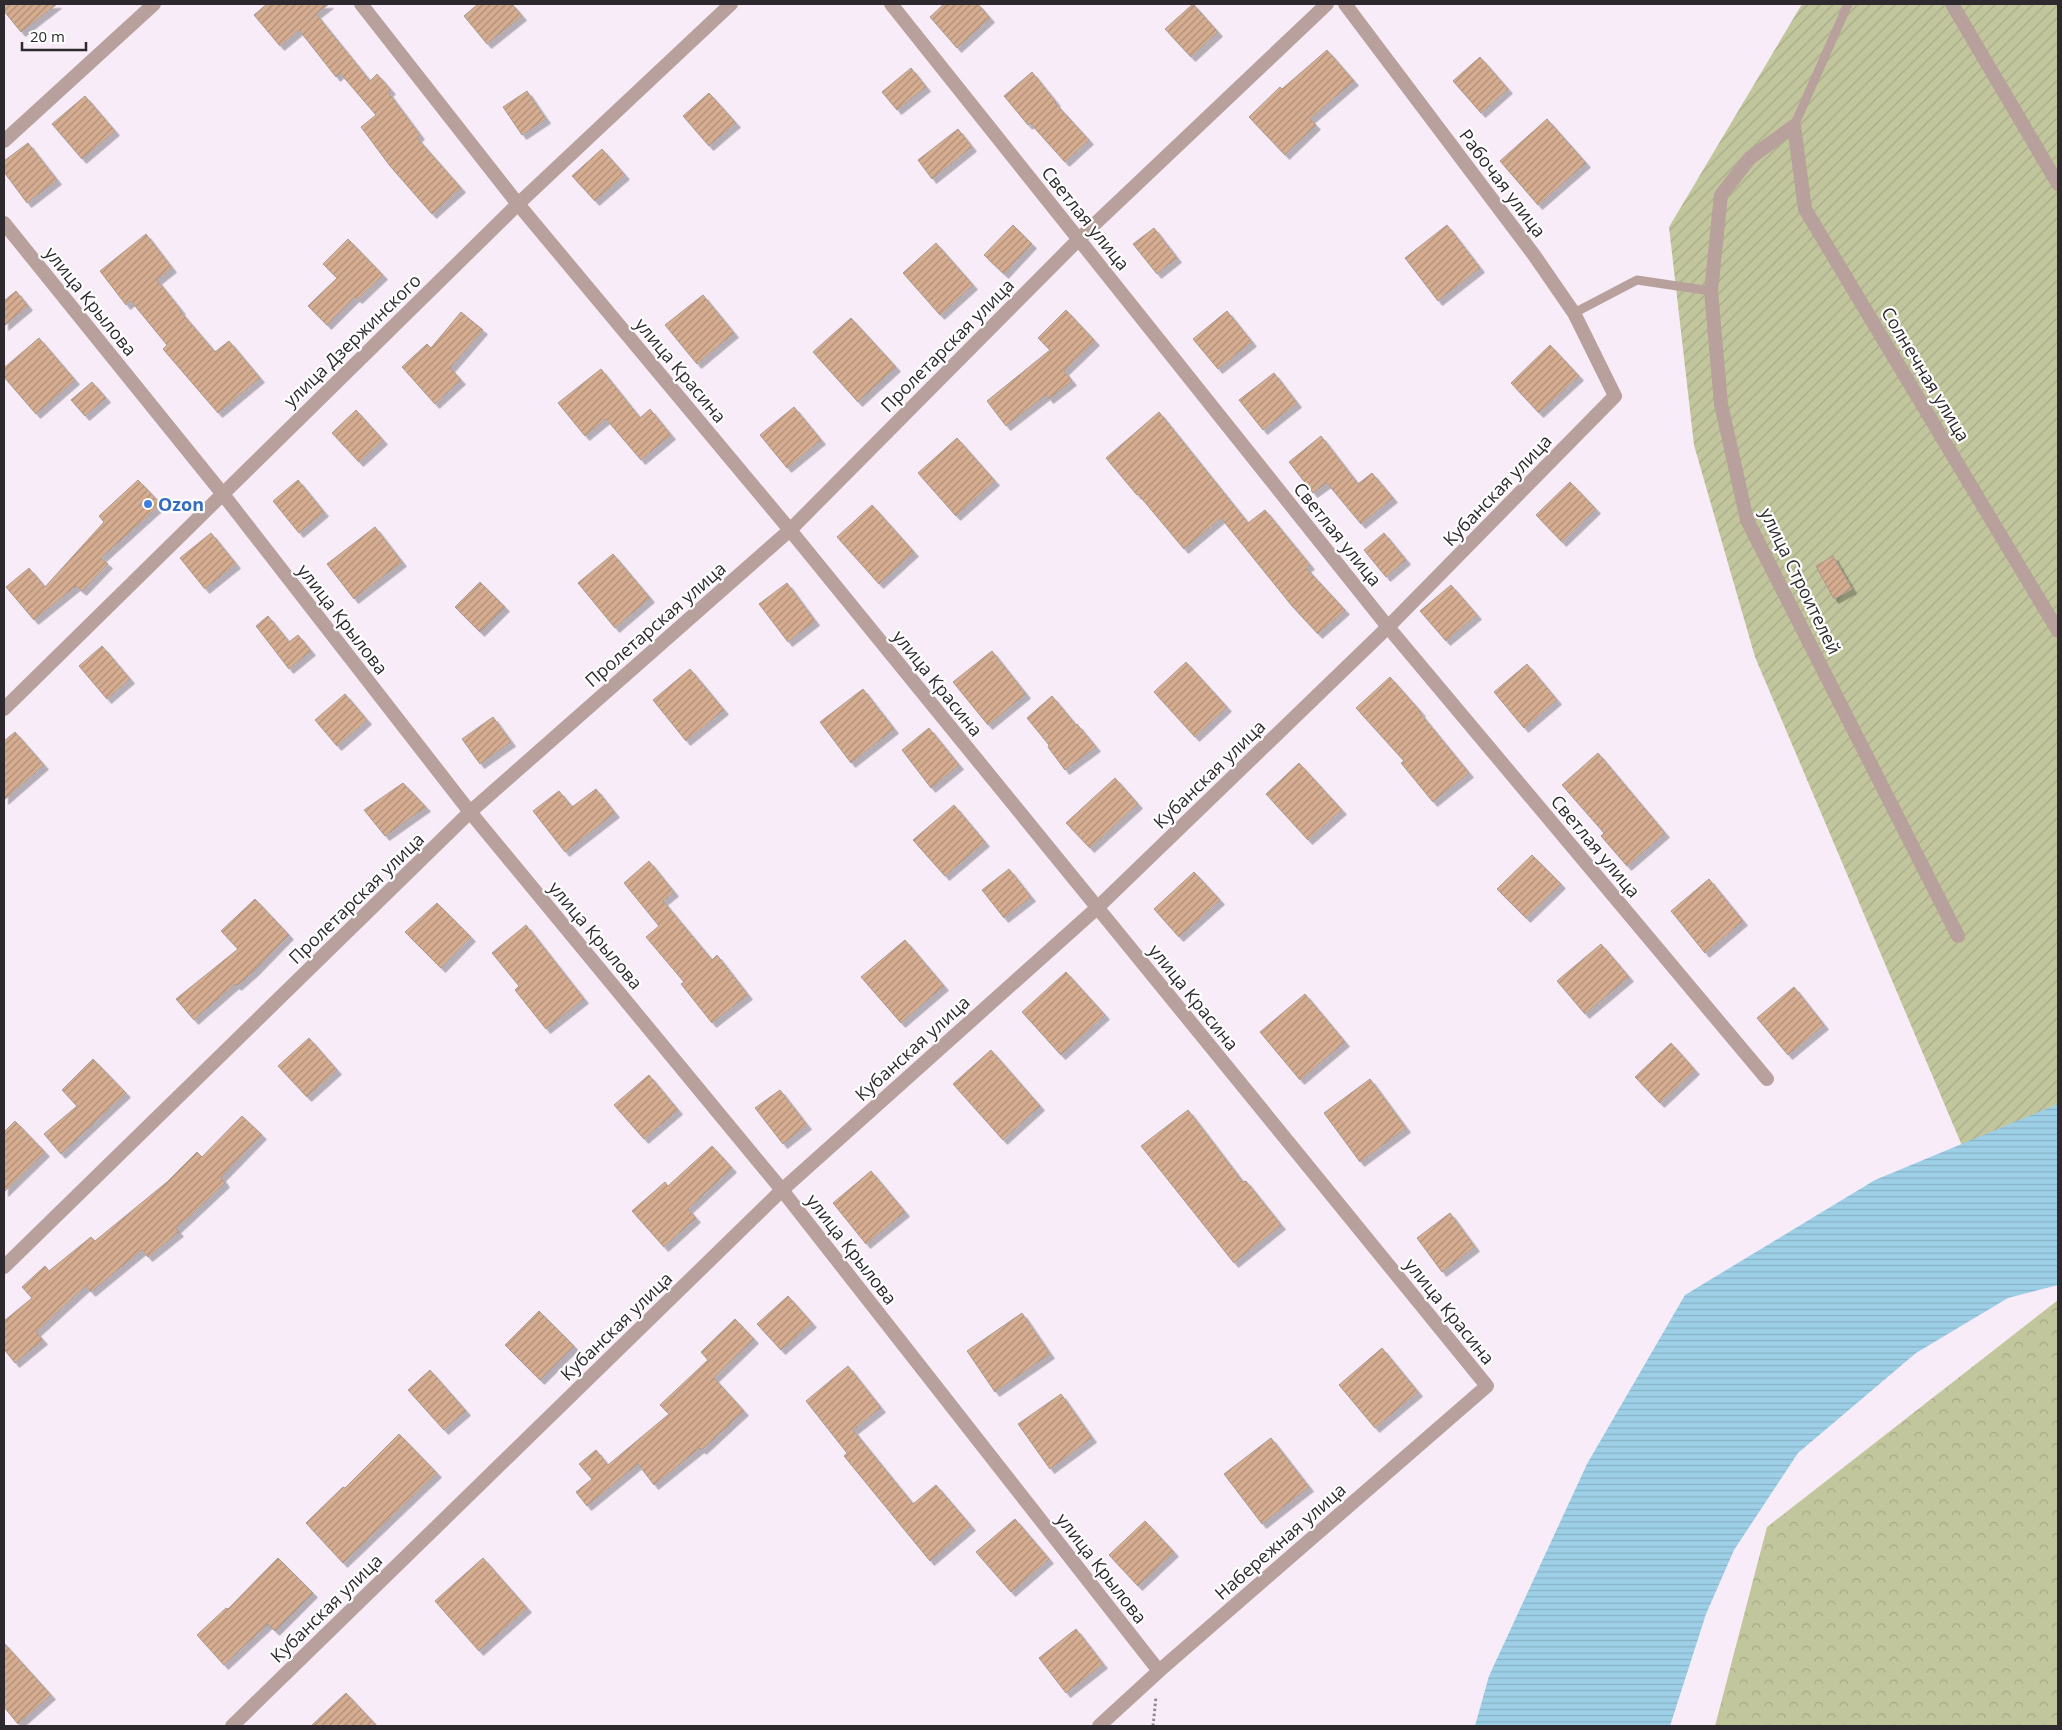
<svg xmlns="http://www.w3.org/2000/svg" width="2062" height="1730" font-family="'Open Sans',sans-serif">
<defs>
<pattern id="forest-crowns" width="20" height="18" patternUnits="userSpaceOnUse" patternTransform="scale(1.25)"><rect width="20" height="18" fill="#c2c69d"/><path d="M2 6a3 3 0 1 1 6 0M12 15a3 3 0 1 1 6 0" fill="none" stroke="#a7aa88"/></pattern>
<pattern id="garden-furrows" width="10" height="10" patternUnits="userSpaceOnUse" patternTransform="scale(1.25)"><rect width="10" height="10" fill="#c2c69d"/><path d="M-1 1l2-2M0 10L10 0M9 11l2-2" fill="none" stroke="#a7aa88"/></pattern>
<pattern id="water-rules" width="6" height="5" patternUnits="userSpaceOnUse" patternTransform="scale(1.25)"><rect width="6" height="5" fill="#9dcfe7"/><path d="M0 2.5h6" fill="none" stroke="#88b2c6"/></pattern>
<pattern id="building-hatch" width="6" height="6" patternUnits="userSpaceOnUse" patternTransform="scale(1.25)"><rect width="6" height="6" fill="#d6ad91"/><path d="M-1 1l2-2M0 6l6-6M5 7l2-2" fill="none" stroke="#ae8d77"/></pattern>
<filter id="shadow"><feDropShadow dx="4.5" dy="4.5" stdDeviation="0" flood-color="#0004"/></filter>
</defs>
<rect width="100%" height="100%" fill="#f7ecf7"/>
<polygon fill="url(#forest-crowns)" points="2058,1300 2058,1726 1715,1726 1767,1527"/>
<polygon fill="url(#garden-furrows)" points="1802,4 2058,4 2058,1117 1963,1148 1755,657 1694,445 1669,227"/>
<polygon fill="url(#water-rules)" points="2058,1104 2058,1285 2008,1298 1916,1353 1798,1453 1734,1550 1706,1614 1670,1726 1475,1726 1489,1676 1587,1464 1685,1295 1875,1180"/>
<g fill="url(#building-hatch)" stroke="#a99c94" filter="url(#shadow)">
<polygon points="4,4 57,4 21,32 4,11"/>
<polygon points="267,4 329,4 316,14 370,81 377,74 391,90 388,92 420,135 417,138 461,188 432,214 390,166 361,127 376,115 340,73 336,77 299,30 280,46 254,15"/>
<polygon points="478,4 512,4 522,16 487,44 464,16"/>
<polygon points="944,4 978,4 990,18 957,48 930,17"/>
<polygon points="1193,4 1218,32 1191,57 1165,29"/>
<polygon points="1327,50 1354,81 1310,119 1316,125 1285,155 1249,117 1280,87 1282,89"/>
<polygon points="1480,57 1508,89 1481,113 1453,81"/>
<polygon points="911,68 926,87 897,110 882,92"/>
<polygon points="1032,72 1056,102 1055,103 1089,140 1065,162 1030,123 1028,125 1004,96"/>
<polygon points="527,91 546,119 522,135 503,107"/>
<polygon points="709,93 736,123 709,146 683,116"/>
<polygon points="85,96 115,131 82,159 52,124"/>
<polygon points="1547,119 1586,163 1538,205 1500,161"/>
<polygon points="958,129 972,147 932,179 918,160"/>
<polygon points="28,143 57,180 27,203 4,172 4,161"/>
<polygon points="602,149 625,175 595,201 572,176"/>
<polygon points="1013,225 1032,244 1004,274 984,255"/>
<polygon points="1447,225 1480,268 1438,301 1405,258"/>
<polygon points="1154,228 1177,258 1157,274 1133,244"/>
<polygon points="146,234 172,268 157,280 181,310 180,311 215,352 229,341 260,378 218,413 163,349 167,345 131,301 126,305 100,271"/>
<polygon points="348,239 383,275 358,299 355,297 327,325 308,306 337,278 323,264"/>
<polygon points="936,243 973,285 940,315 903,273"/>
<polygon points="16,291 28,306 4,326 4,301"/>
<polygon points="703,295 734,333 697,364 665,325"/>
<polygon points="1066,310 1095,341 1064,371 1072,381 1049,399 1046,395 1006,426 987,401 1050,350 1038,338"/>
<polygon points="1227,311 1252,342 1218,369 1193,339"/>
<polygon points="461,312 483,330 450,368 461,380 435,404 402,367 427,344 431,348"/>
<polygon points="851,318 896,367 858,402 813,352"/>
<polygon points="39,338 75,380 36,414 4,377 4,368"/>
<polygon points="1550,345 1579,376 1539,413 1511,383"/>
<polygon points="601,369 640,418 650,409 671,435 641,460 606,419 585,436 558,403"/>
<polygon points="1274,373 1297,403 1263,430 1239,400"/>
<polygon points="92,382 106,398 85,416 71,400"/>
<polygon points="794,407 821,440 787,468 760,435"/>
<polygon points="356,410 383,440 359,462 332,433"/>
<polygon points="1159,412 1248,523 1265,510 1310,565 1306,568 1345,610 1318,634 1292,606 1221,518 1184,549 1138,494 1137,495 1106,458"/>
<polygon points="1321,436 1358,484 1372,473 1393,498 1361,524 1327,483 1313,493 1289,462"/>
<polygon points="957,438 995,481 956,516 918,473"/>
<polygon points="138,480 161,504 101,558 108,564 82,591 76,586 34,620 6,587 29,568 45,587 104,522 99,516"/>
<polygon points="298,480 324,512 299,533 273,501"/>
<polygon points="1570,482 1596,509 1562,542 1536,515"/>
<polygon points="872,505 914,552 879,584 837,537"/>
<polygon points="375,527 402,562 354,599 327,564"/>
<polygon points="211,533 236,564 205,589 180,558"/>
<polygon points="1384,533 1406,560 1386,577 1364,550"/>
<polygon points="613,554 650,598 615,628 578,583"/>
<polygon points="1833,556 1852,589 1834,599 1816,566"/>
<polygon points="480,582 505,607 480,632 455,607"/>
<polygon points="787,583 815,621 788,642 759,604"/>
<polygon points="1451,585 1477,615 1446,641 1420,611"/>
<polygon points="268,616 289,642 298,635 311,651 289,669 256,626"/>
<polygon points="102,646 130,679 107,699 79,666"/>
<polygon points="992,651 1026,694 988,725 953,682"/>
<polygon points="1186,662 1227,707 1195,737 1154,692"/>
<polygon points="1527,664 1557,700 1524,728 1494,692"/>
<polygon points="690,669 724,710 686,741 653,700"/>
<polygon points="1390,677 1421,712 1420,713 1469,773 1433,802 1401,763 1404,761 1356,708"/>
<polygon points="863,689 894,729 851,763 820,722"/>
<polygon points="345,694 367,720 337,746 315,720"/>
<polygon points="1052,696 1076,725 1077,724 1096,747 1065,770 1048,747 1049,745 1027,718"/>
<polygon points="493,717 511,742 480,764 462,739"/>
<polygon points="929,728 959,765 931,788 902,750"/>
<polygon points="15,732 44,765 4,800 4,741"/>
<polygon points="1598,753 1665,833 1627,866 1601,836 1604,833 1562,785"/>
<polygon points="1299,763 1342,810 1308,840 1266,794"/>
<polygon points="1115,778 1138,804 1090,848 1066,823"/>
<polygon points="403,783 426,807 385,836 364,810"/>
<polygon points="596,789 615,813 565,852 533,811 559,791 572,807"/>
<polygon points="954,805 985,842 945,876 913,840"/>
<polygon points="1532,855 1561,884 1526,918 1497,889"/>
<polygon points="649,861 674,892 663,901 712,960 717,955 748,995 712,1023 681,984 684,982 646,937 659,926 624,883"/>
<polygon points="1009,869 1031,897 1004,918 982,890"/>
<polygon points="1194,872 1220,900 1179,937 1154,909"/>
<polygon points="1709,879 1743,921 1705,953 1671,911"/>
<polygon points="255,899 289,935 254,971 237,986 235,984 194,1020 176,999 238,949 221,931"/>
<polygon points="437,903 471,937 441,968 405,932"/>
<polygon points="526,925 584,999 546,1029 515,990 519,986 492,953"/>
<polygon points="905,940 944,986 901,1023 861,977"/>
<polygon points="1601,944 1629,977 1585,1014 1557,981"/>
<polygon points="1066,972 1105,1015 1061,1055 1022,1012"/>
<polygon points="1794,987 1824,1025 1788,1055 1757,1018"/>
<polygon points="1305,994 1345,1042 1300,1080 1260,1032"/>
<polygon points="309,1038 337,1070 307,1097 278,1066"/>
<polygon points="1671,1043 1695,1070 1660,1103 1635,1077"/>
<polygon points="991,1050 1040,1106 1003,1140 953,1084"/>
<polygon points="93,1059 126,1093 61,1154 44,1134 77,1106 62,1090"/>
<polygon points="649,1075 678,1110 644,1139 614,1105"/>
<polygon points="1370,1079 1406,1128 1360,1162 1324,1113"/>
<polygon points="780,1090 807,1125 783,1144 755,1108"/>
<polygon points="1188,1110 1243,1182 1246,1181 1281,1225 1234,1263 1141,1146"/>
<polygon points="242,1116 262,1135 221,1177 225,1183 176,1229 179,1232 148,1257 142,1250 91,1292 86,1286 36,1332 43,1340 15,1363 4,1349 4,1321 32,1298 22,1287 45,1266 49,1271 91,1237 95,1241 167,1182 197,1152 202,1157"/>
<polygon points="15,1121 45,1152 4,1192 4,1132"/>
<polygon points="712,1146 732,1168 688,1209 696,1218 664,1247 632,1211 665,1182 668,1186"/>
<polygon points="871,1171 905,1212 866,1244 833,1203"/>
<polygon points="1450,1213 1475,1247 1442,1272 1417,1238"/>
<polygon points="788,1296 812,1323 781,1350 757,1324"/>
<polygon points="539,1311 574,1346 540,1380 505,1345"/>
<polygon points="1022,1313 1050,1354 995,1392 967,1351"/>
<polygon points="735,1319 754,1339 714,1378 744,1411 702,1450 700,1448 654,1485 638,1464 587,1506 576,1492 592,1479 579,1464 596,1450 608,1465 669,1414 660,1405 708,1360 701,1352"/>
<polygon points="1382,1348 1418,1392 1375,1428 1339,1385"/>
<polygon points="848,1366 881,1408 853,1430 913,1504 936,1485 971,1526 930,1561 844,1456 847,1453 806,1401"/>
<polygon points="430,1370 466,1411 444,1430 408,1390"/>
<polygon points="1061,1394 1092,1438 1050,1469 1018,1424"/>
<polygon points="399,1434 437,1473 343,1563 306,1523 343,1487 345,1488"/>
<polygon points="1271,1438 1309,1487 1262,1524 1224,1474"/>
<polygon points="1015,1519 1049,1559 1011,1592 976,1552"/>
<polygon points="1145,1521 1174,1552 1138,1586 1109,1555"/>
<polygon points="278,1558 313,1593 275,1631 268,1624 224,1665 197,1635 226,1608 228,1609"/>
<polygon points="483,1558 527,1608 479,1651 435,1601"/>
<polygon points="1076,1629 1103,1664 1066,1693 1039,1658"/>
<polygon points="4,1643 51,1695 18,1724 4,1707"/>
<polygon points="346,1693 377,1726 311,1726"/>
</g>
<g fill="none" stroke-linecap="round" stroke-linejoin="round">
<polyline stroke="#918a92" stroke-width="3" stroke-dasharray="2.5 2.5" stroke-linecap="butt" points="1153,1726 1156,1697"/>
<g stroke="#b8a19c" stroke-width="9">
<polyline points="1794,126 1848,4"/>
<polyline points="1574,313 1637,280 1711,291"/>
</g>
<g stroke="#b8a19c" stroke-width="14">
<polyline points="361,4 518,204 790,530 1487,1386 1159,1671 1099,1726"/>
<polyline points="891,4 1388,627 1767,1079"/>
<polyline points="1952,4 2058,184"/>
<polyline points="4,141 154,4"/>
<polyline points="4,223 222,493 470,812 782,1190 1159,1671"/>
<polyline points="1958,936 1747,520 1721,404 1711,291 1721,195 1750,158 1794,126 1805,209 2058,631"/>
<polyline points="4,1267 470,812 790,530 1079,239 1327,4"/>
<polyline points="232,1726 782,1190 1097,908 1388,627 1615,396 1574,313 1534,255 1345,4"/>
</g>
<polyline stroke="#b8a19c" stroke-width="14" points="4,709 518,204 731,4"/>
</g>
<circle fill="#3f7fe0" stroke="#fff" stroke-width="2" cx="148" cy="504" r="5"/>
<g text-anchor="middle" dominant-baseline="central" stroke-width="4.5" stroke-linejoin="round" paint-order="stroke">
<g font-size="18" fill="#2d292e" stroke="#fff">
<text transform="translate(1503 183) rotate(53)">Рабочая улица</text>
<text transform="translate(1086 218) rotate(51)">Светлая улица</text>
<text transform="translate(91 301) rotate(51)">улица Крылова</text>
<text transform="translate(352 340) rotate(-44)">улица Дзержинского</text>
<text transform="translate(947 345) rotate(-45)">Пролетарская улица</text>
<text transform="translate(681 370) rotate(50)">улица Красина</text>
<text transform="translate(1926 374) rotate(59)">Солнечная улица</text>
<text transform="translate(1497 490) rotate(-46)">Кубанская улица</text>
<text transform="translate(1338 534) rotate(51)">Светлая улица</text>
<text transform="translate(1801 581) rotate(64)">улица Строителей</text>
<text transform="translate(343 619) rotate(52)">улица Крылова</text>
<text transform="translate(655 624) rotate(-41)">Пролетарская улица</text>
<text transform="translate(938 683) rotate(51)">улица Красина</text>
<text transform="translate(1209 774) rotate(-44)">Кубанская улица</text>
<text transform="translate(1596 846) rotate(50)">Светлая улица</text>
<text transform="translate(356 898) rotate(-44)">Пролетарская улица</text>
<text transform="translate(596 935) rotate(50)">улица Крылова</text>
<text transform="translate(1194 997) rotate(51)">улица Красина</text>
<text transform="translate(912 1048) rotate(-42)">Кубанская улица</text>
<text transform="translate(852 1249) rotate(52)">улица Крылова</text>
<text transform="translate(1450 1311) rotate(51)">улица Красина</text>
<text transform="translate(616 1326) rotate(-44)">Кубанская улица</text>
<text transform="translate(1280 1541) rotate(-41)">Набережная улица</text>
<text transform="translate(1102 1568) rotate(52)">улица Крылова</text>
<text transform="translate(326 1608) rotate(-44)">Кубанская улица</text>
</g>
<g font-size="18" font-weight="bold" fill="#366cbe" stroke="#fff" text-anchor="start">
<text x="158" y="504">Ozon</text>
</g>
</g>
<rect width="2062" height="1730" fill="none" stroke="#2d292e" stroke-width="10"/>
<path d="M22 42v8h64v-8" fill="none" stroke="#2d292e" stroke-width="2.5"/>
<text x="30" y="42" font-size="15" fill="#2d292e" stroke="#ffffff" stroke-width="4" paint-order="stroke">20 m</text>
</svg>
